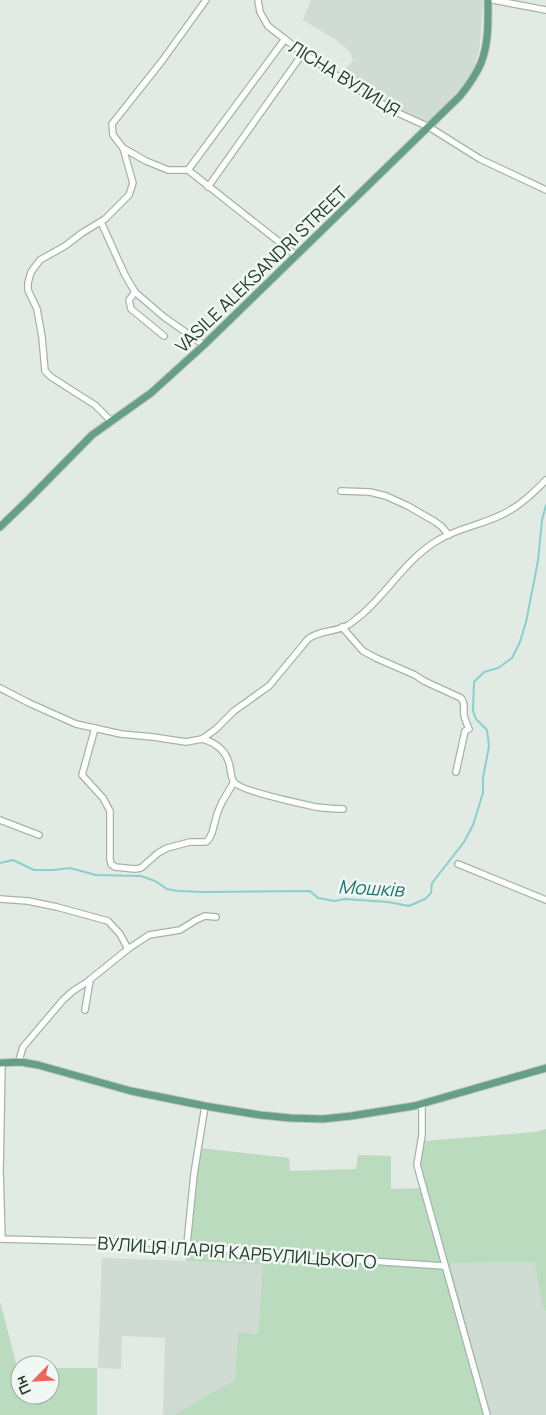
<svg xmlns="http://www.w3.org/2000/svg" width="546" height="1415" font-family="Manrope,sans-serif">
<rect width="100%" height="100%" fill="#e1ebe4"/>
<g fill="#cfdbd3">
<polygon points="311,0 483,0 480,46 473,72 456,93 427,125 399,111 340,76 353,60 350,52 336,40 303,20"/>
<polygon points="102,1258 186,1261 263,1265 258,1334 238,1332 235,1380 173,1415 163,1415 165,1338 122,1336 121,1369 98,1368"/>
<polygon points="536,1262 541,1300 546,1313 546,1415 491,1415 450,1263"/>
</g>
<g fill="#badbbd">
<polygon points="546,1129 546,1313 541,1300 535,1262 450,1263 491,1415 173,1415 235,1380 238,1332 258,1334 263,1265 186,1261 200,1148 289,1158 290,1171 356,1169 358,1155 391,1156 391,1189 424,1188 420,1162 424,1141 535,1132"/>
<polygon points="0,1301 17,1367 20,1367 20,1395 50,1395 50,1368 97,1368 97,1415 0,1415"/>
</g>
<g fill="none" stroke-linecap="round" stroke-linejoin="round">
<polyline stroke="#8bcecc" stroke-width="2" points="0,863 13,860 34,870 54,870 70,868 96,875 141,876 155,881 167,889 178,891 204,892 310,891 318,898 334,901 345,899 388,902 409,906 425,899 431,893 432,883 464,842 473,825 483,793 483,778 489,746 487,730 476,719 473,711 474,682 484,672 498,668 512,658 520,642 526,622 538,561 542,520 546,505"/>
<defs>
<g id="minor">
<polyline points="258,0 260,12 268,26 299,50 352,86 398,113 429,127 480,159 546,190"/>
<polyline points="493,0 546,10"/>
<polyline points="123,148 146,161 168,170 188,170"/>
<polyline points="188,170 285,39"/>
<polyline points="188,170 297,256"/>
<polyline points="208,187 303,53"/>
<polyline points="101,222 125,275 135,292 164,317 204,345"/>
<polyline points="135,292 129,300 131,309 164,336"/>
<polyline points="111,421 95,405 51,377 45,371 42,337 37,309 28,290 28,283 31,272 40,260 65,246 82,233 105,219 129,195 133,183 123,148 113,135 112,124 162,61 206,0"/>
<polyline points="341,491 370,492 386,496 408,506 434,521 441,526 449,535"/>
<path d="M342 627 363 651 376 658 415 675 424 681 461 698C466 704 463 708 464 715 465 720 467 724 469 729L465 731 456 772"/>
<path d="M0 688 29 703 76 724 121 734 153 737 186 742 202 739 216 729 234 711 269 686 308 639C321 629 335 633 348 625 352 623 356 619 360 616 389 592 406 558 440 539 461 527 486 524 507 512 522 504 534 492 546 480"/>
<polyline points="95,728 82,775 103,798 110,811 110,859 111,864 115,867 135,869 141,868 158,853 167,848 190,842 206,842 209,839 212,833 217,814 222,802 234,782"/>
<path d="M202 739C218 743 227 752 230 767 231 772 231 779 234 782 240 791 302 804 316 807 324 808 334 809 343 809"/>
<polyline points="0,820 39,835"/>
<polyline points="458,864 546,900"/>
<polyline points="0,899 28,901 57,907 108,921 120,934 128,949"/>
<polyline points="85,1010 90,980"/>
<polyline points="21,1062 20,1057 23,1047 63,1000 73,991 87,982 128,949 149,935 180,930 196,920 205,916 216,917"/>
<polyline points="422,1104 422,1135 417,1165 487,1415"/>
<polyline points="0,1239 187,1244 251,1253 444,1266"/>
<polyline points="2,1239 0,1171 2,1063"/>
<polyline points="187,1244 194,1174 205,1106"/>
</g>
<g id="major">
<path d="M0 527 28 500 92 435 151 393 204 345 460 96C468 86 476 75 481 63 489 43 488 21 488 0"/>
<polyline points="0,1063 21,1062 38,1065 131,1091 205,1106 260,1115 290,1118 323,1119 351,1116 414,1106 546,1068"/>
</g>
</defs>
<use href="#minor" stroke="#a4b3aa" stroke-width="8"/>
<use href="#major" stroke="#c1c8c5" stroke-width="9"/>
<use href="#minor" stroke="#fff" stroke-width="5.5"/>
<use href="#major" stroke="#679f86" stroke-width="7"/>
</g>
<g text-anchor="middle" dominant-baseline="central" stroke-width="5" stroke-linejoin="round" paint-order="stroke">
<g font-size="18" fill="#223b2f" stroke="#f1f8f3">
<text transform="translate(345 78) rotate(32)">ЛІСНА ВУЛИЦЯ</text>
<text transform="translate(261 269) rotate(-44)">VASILE ALEKSANDRI STREET</text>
<text transform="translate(237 1252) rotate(4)">ВУЛИЦЯ ІЛАРІЯ КАРБУЛИЦЬКОГО</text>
</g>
<g font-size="19" font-style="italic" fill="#1f7472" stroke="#f1f8f3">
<text transform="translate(371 888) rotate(3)">Мошків</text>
</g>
</g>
<g transform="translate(35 1380) rotate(246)"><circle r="24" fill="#f1f8f3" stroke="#9eaca5"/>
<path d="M0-4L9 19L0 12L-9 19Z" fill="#ec655d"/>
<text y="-8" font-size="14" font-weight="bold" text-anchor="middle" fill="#223b2f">Пн</text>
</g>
</svg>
